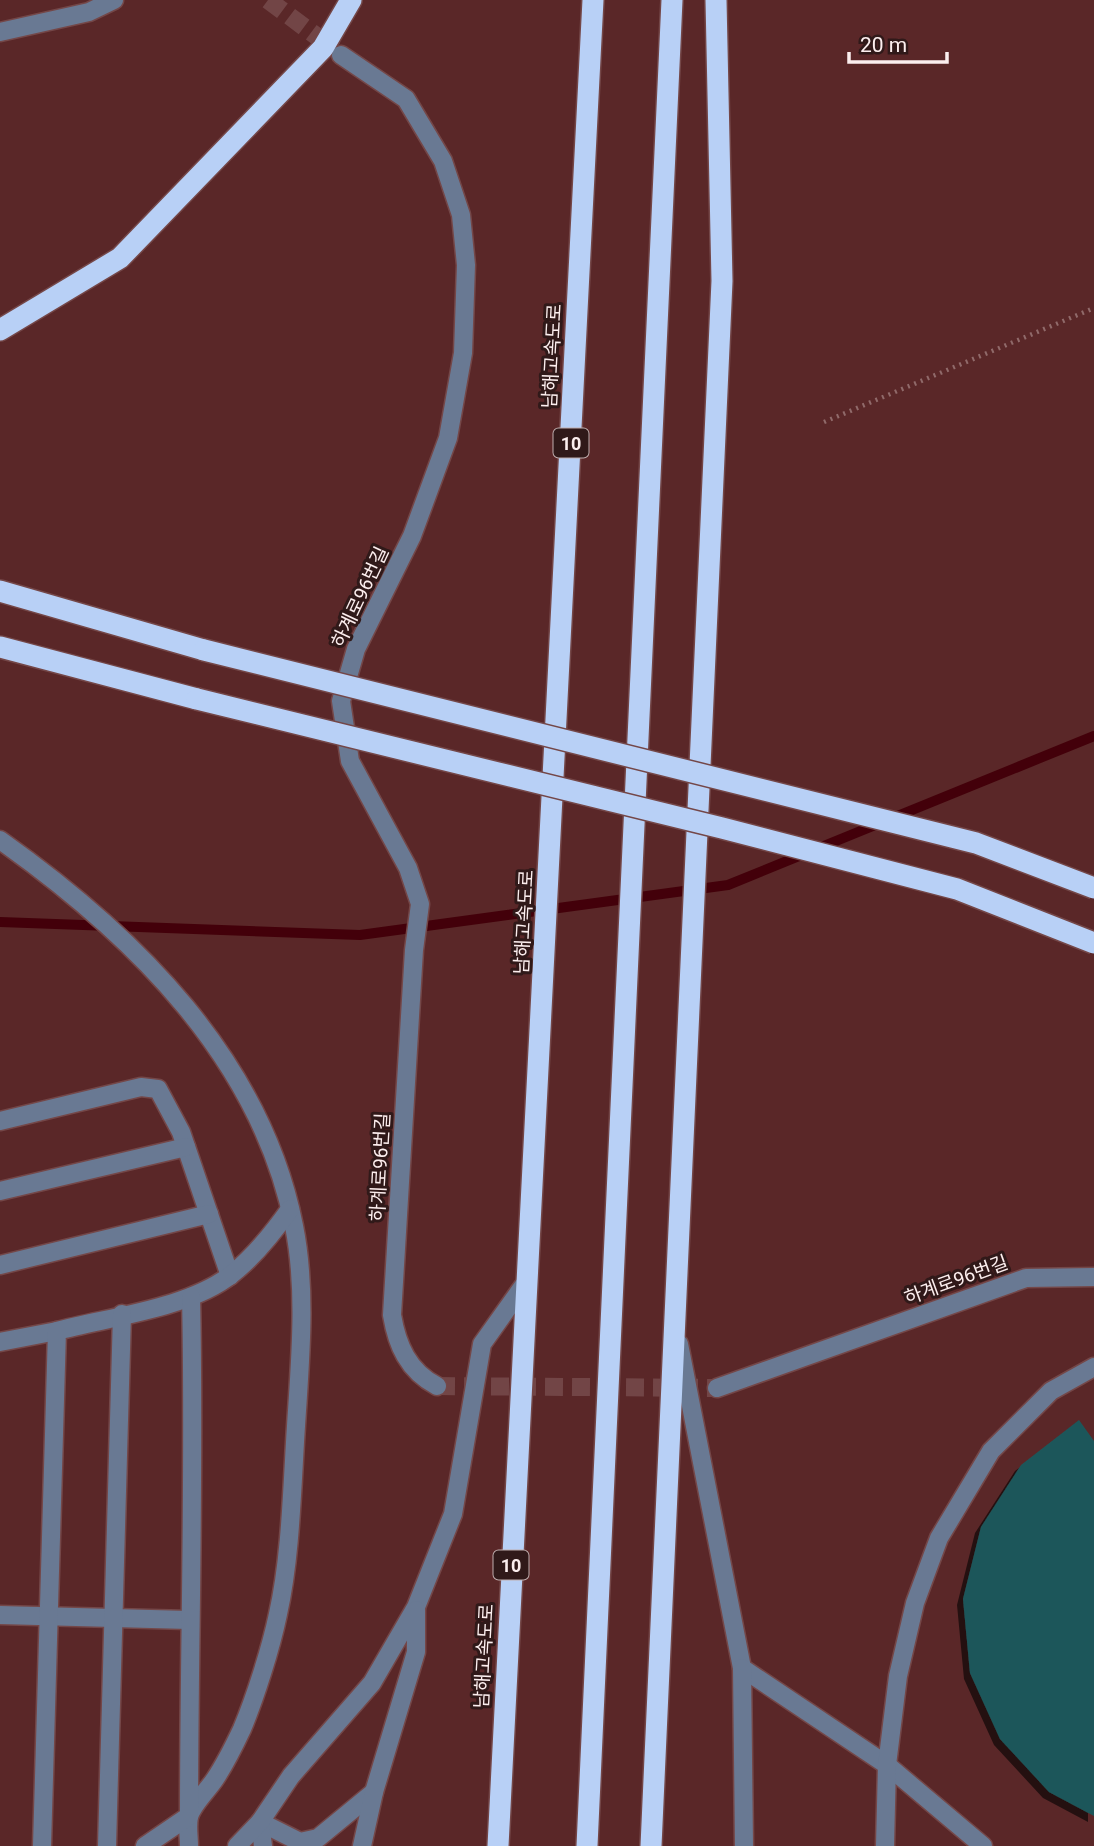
<svg xmlns="http://www.w3.org/2000/svg" width="1094" height="1846" font-family="Roboto,'Noto Sans KR',sans-serif">
<defs>
<filter id="shadow"><feDropShadow dx="-6" dy="6" stdDeviation="0" flood-color="#0009"/></filter>
</defs>
<rect width="100%" height="100%" fill="#5a2728"/>
<g fill="none" stroke-linecap="round" stroke-linejoin="round">
<polyline stroke="#43000a" stroke-width="10" points="0,922 360,935 728,885 1094,736"/>
</g>
<polygon fill="#1d575a" filter="url(#shadow)" points="1079,1420 1094,1441 1094,1816 1049,1792 1000,1739 970,1673 963,1599 981,1527 1021,1465"/>
<g fill="none" stroke-linecap="round" stroke-linejoin="round">
<g stroke="#724546" stroke-width="18" stroke-dasharray="18 9" stroke-linecap="butt">
<polyline points="268,0 335,50"/>
<polyline points="437,1386 717,1388"/>
</g>
<defs>
<g id="minor">
<polyline points="0,32 89,12 114,0"/>
<path d="M341 55 406 99 443 161 461 215 466 265 463 353 448 438 412 536 356 649 341 701 350 761 408 868 420 904 414 950 392 1315C397 1345 408 1371 437 1386"/>
<path d="M0 840C134 935 261 1059 294 1226 307 1290 300 1362 296 1426 292 1486 291 1556 278 1614 271 1648 255 1698 242 1729 234 1746 225 1764 215 1779 207 1791 192 1805 189 1817 187 1826 189 1837 189 1846"/>
<polyline points="0,1121 141,1087 158,1089 181,1132 230,1276"/>
<polyline points="0,1191 186,1147"/>
<polyline points="0,1265 209,1214"/>
<polyline points="0,1342 57,1331"/>
<polyline points="679,1344 742,1668 887,1765 983,1846"/>
<polyline points="717,1388 1026,1278 1094,1277"/>
<polyline points="0,1615 189,1620"/>
<polyline points="742,1668 744,1846"/>
<polyline points="260,1822 300,1842 318,1838 374,1792"/>
<polyline points="260,1822 263,1846"/>
<path d="M42 1846 57 1331C109 1317 190 1308 232 1274 255 1256 273 1233 290 1209"/>
<polyline points="107,1846 122,1314"/>
<path d="M145 1846 189 1816C189 1643 195 1470 191 1297"/>
<polyline points="237,1846 260,1822 291,1776 372,1683 416,1607 453,1514 482,1344 524,1285"/>
<polyline points="362,1846 374,1792 416,1652 416,1610"/>
<polyline points="885,1846 887,1765 898,1676 915,1603 939,1538 991,1451 1051,1391 1094,1367"/>
</g>
<g id="highway">
<polyline points="0,330 120,258 323,48 351,0"/>
<polyline points="0,591 204,650"/>
<polyline points="0,647 197,699"/>
<polyline points="498,1846 593,0"/>
<polyline points="587,1846 672,0"/>
<polyline points="651,1846 722,281 716,0"/>
</g>
</defs>
<use href="#minor" stroke="#744748" stroke-width="21"/>
<use href="#highway" stroke="#744748" stroke-width="24"/>
<polyline stroke="#906a6a" stroke-width="4.5" stroke-dasharray="2 5" stroke-linecap="butt" points="824,422 1094,308"/>
<use href="#minor" stroke="#697993" stroke-width="18"/>
<use href="#highway" stroke="#b8d0f6" stroke-width="21"/>
<defs>
<g id="highway-bridge">
<polyline points="204,650 976,843 1094,888"/>
<polyline points="197,699 722,828 957,889 1094,943"/>
</g>
</defs>
<use href="#highway-bridge" stroke="#744748" stroke-width="24" stroke-linecap="butt"/>
<use href="#highway-bridge" stroke="#b8d0f6" stroke-width="21"/>
</g>
<g text-anchor="middle" dominant-baseline="central" stroke-width="6" stroke-linejoin="round" paint-order="stroke">
<g fill="#301919" stroke="#bfaeae" stroke-width="2">
<rect x="553.5" y="428.5" width="35" height="29" rx="5"/>
<rect x="493.5" y="1550.5" width="35" height="29" rx="5"/>
</g>
<g font-size="18" font-weight="bold" fill="#fceeee">
<text x="571" y="443">10</text>
<text x="511" y="1565">10</text>
</g>
<g font-size="19" fill="#fceeee" stroke="#301919">
<text transform="translate(552 356) rotate(-87)">남해고속도로</text>
<text transform="translate(360 597) rotate(-65)">하계로96번길</text>
<text transform="translate(524 922) rotate(-87)">남해고속도로</text>
<text transform="translate(380 1167) rotate(-87)">하계로96번길</text>
<text transform="translate(956 1280) rotate(-20)">하계로96번길</text>
<text transform="translate(484 1656) rotate(-87)">남해고속도로</text>
</g>
</g>
<path d="M849 52v10h98v-10" fill="none" stroke="#fceeee" stroke-width="3.5"/>
<text x="860" y="52" font-size="21" fill="#fceeee" stroke="#301919" stroke-width="5" paint-order="stroke">20 m</text>
</svg>
